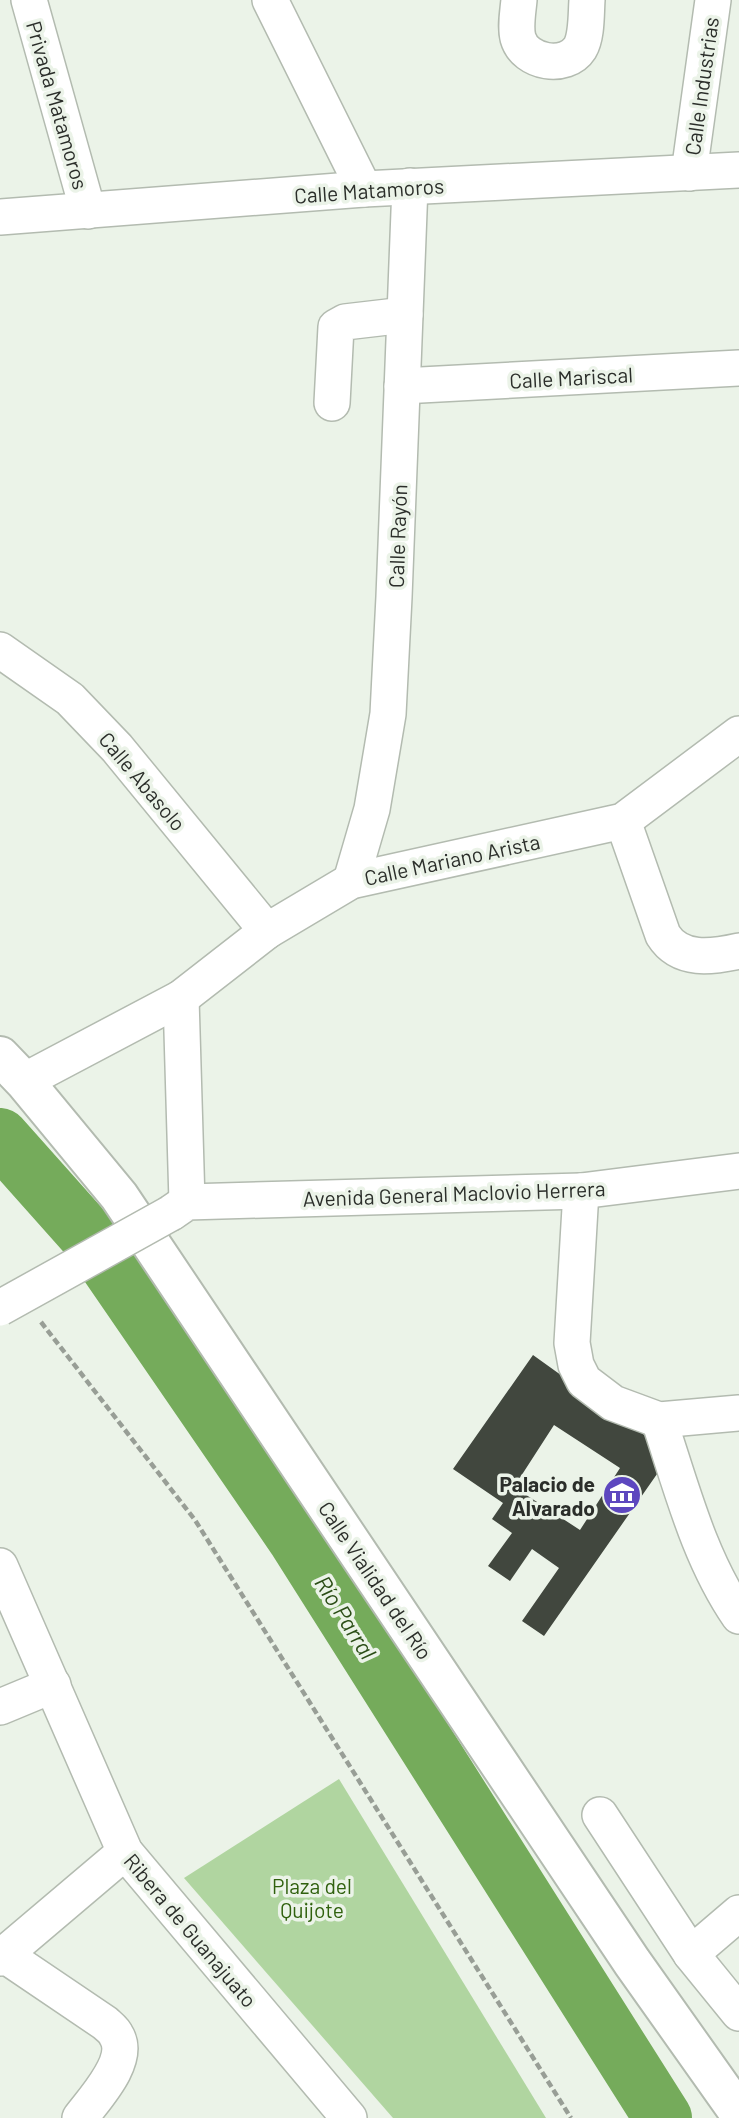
<svg xmlns="http://www.w3.org/2000/svg" width="739" height="2118" font-family="Barlow,sans-serif">
<rect width="100%" height="100%" fill="#ebf3e8"/>
<polygon fill="#b0d5a0" points="339,1779 546,2118 393,2118 184,1878"/>
<g fill="none" stroke-linecap="round" stroke-linejoin="round">
<polyline stroke="#75ab5b" stroke-width="58" points="0,1137 90,1238 296,1538 663,2118"/>
</g>
<path fill="#41473e" fill-rule="evenodd" d="M533 1355 671 1454 544 1636 522 1621 559 1568 532 1549 510 1581 488 1566 512 1533 492 1519 503 1503 453 1469ZM554 1425 620 1468 580 1530 514 1487Z"/>
<g fill="none" stroke-linecap="round" stroke-linejoin="round">
<defs>
<g id="minor">
<polyline points="29,0 88,211"/>
<polyline points="270,0 364,189"/>
<path d="M519 0C518 11 515 27 518 38 525 63 566 70 580 48 587 36 586 14 587 0"/>
<polyline points="689,173 713,0"/>
<polyline points="0,217 364,189 739,170"/>
<polyline points="402,386 739,368"/>
<polyline points="332,403 336,327 345,322 405,315"/>
<polyline points="0,650 70,699 117,748 267,931"/>
<path d="M623 821 663 935C680 962 712 957 739 951"/>
<polyline points="351,881 372,809 388,714 394,597 410,186"/>
<polyline points="181,998 187,1202"/>
<polyline points="24,1081 181,998 267,931 351,881 623,821 739,734"/>
<polyline points="581,1191 572,1343 576,1365 584,1381 613,1403 659,1420 739,1413"/>
<polyline points="171,1213 187,1202 581,1191 739,1171"/>
<path d="M659 1420C681 1486 699 1558 739 1616"/>
<polyline points="0,1566 125,1852 349,2118"/>
<polyline points="0,1707 53,1685"/>
<polyline points="600,1815 691,1954 739,2013"/>
<path d="M3 1954 105 2023C108 2026 114 2030 116 2035 132 2060 94 2099 80 2118"/>
<polyline points="691,1954 739,1913"/>
<polyline points="0,1958 125,1852"/>
</g>
<polyline id="major" points="0,1056 24,1081 119,1196 632,1962 739,2113"/>
</defs>
<use href="#minor" stroke="#b3bbb0" stroke-width="38"/>
<use href="#major" stroke="#b3bbb0" stroke-width="42"/>
<polyline stroke="#989e96" stroke-width="4.5" stroke-dasharray="7 3.5" stroke-linecap="butt" points="41,1322 195,1520 571,2118"/>
<use href="#minor" stroke="#fff" stroke-width="35"/>
<use href="#major" stroke="#fff" stroke-width="38"/>
<defs>
<polyline id="minor-bridge" points="0,1308 171,1213"/>
</defs>
<use href="#minor-bridge" stroke="#b3bbb0" stroke-width="38" stroke-linecap="butt"/>
<use href="#minor-bridge" stroke="#fff" stroke-width="35"/>
</g>
<defs>
<symbol id="museum-disc" viewBox="-11 -11 22 22"><circle r="9.5" fill="#5d47bf" stroke="#ebf3e8"/><path d="M0-6L6-3V-2H-6V-3ZM-5-1h2V3h-2ZM-1-1h2V3h-2ZM3-1h2V3H3ZM-6 4H6V6H-6Z" fill="#fff"/></symbol>
</defs>
<g fill-rule="evenodd">
<use href="#museum-disc" x="600" y="1473" width="44" height="44"/>
</g>
<g text-anchor="middle" dominant-baseline="central" stroke-width="7" stroke-linejoin="round" paint-order="stroke">
<g font-size="21" fill="#2b2e2a" stroke="#ebf3e8">
<text transform="translate(701 86) rotate(-82)">Calle Industrias</text>
<text transform="translate(58 105) rotate(74)">Privada Matamoros</text>
<text transform="translate(369 190) rotate(-4)">Calle Matamoros</text>
<text transform="translate(571 377) rotate(-3)">Calle Mariscal</text>
<text transform="translate(397 536) rotate(-88)">Calle Rayón</text>
<text transform="translate(143 781) rotate(50)">Calle Abasolo</text>
<text transform="translate(452 859) rotate(-12)">Calle Mariano Arista</text>
<text transform="translate(454 1193) rotate(-2)">Avenida General Maclovio Herrera</text>
<text transform="translate(376 1580) rotate(56)">Calle Vialidad del Río</text>
<text transform="translate(191 1930) rotate(50)">Ribera de Guanajuato</text>
</g>
<g font-size="21" font-weight="bold" fill="#2b2e2a" stroke="#ebf3e8" text-anchor="end">
<text x="595" y="1483">Palacio de<tspan x="595" dy="24">Alvarado</tspan></text>
</g>
<g font-size="21" fill="#30610e" stroke="#ebf3e8">
<text x="312" y="1885">Plaza del<tspan x="312" dy="24">Quijote</tspan></text>
</g>
<g font-size="23" font-style="italic" fill="#2b4e17" stroke="#ebf3e8">
<text transform="translate(346 1617) rotate(58)">Río Parral</text>
</g>
</g>
</svg>
